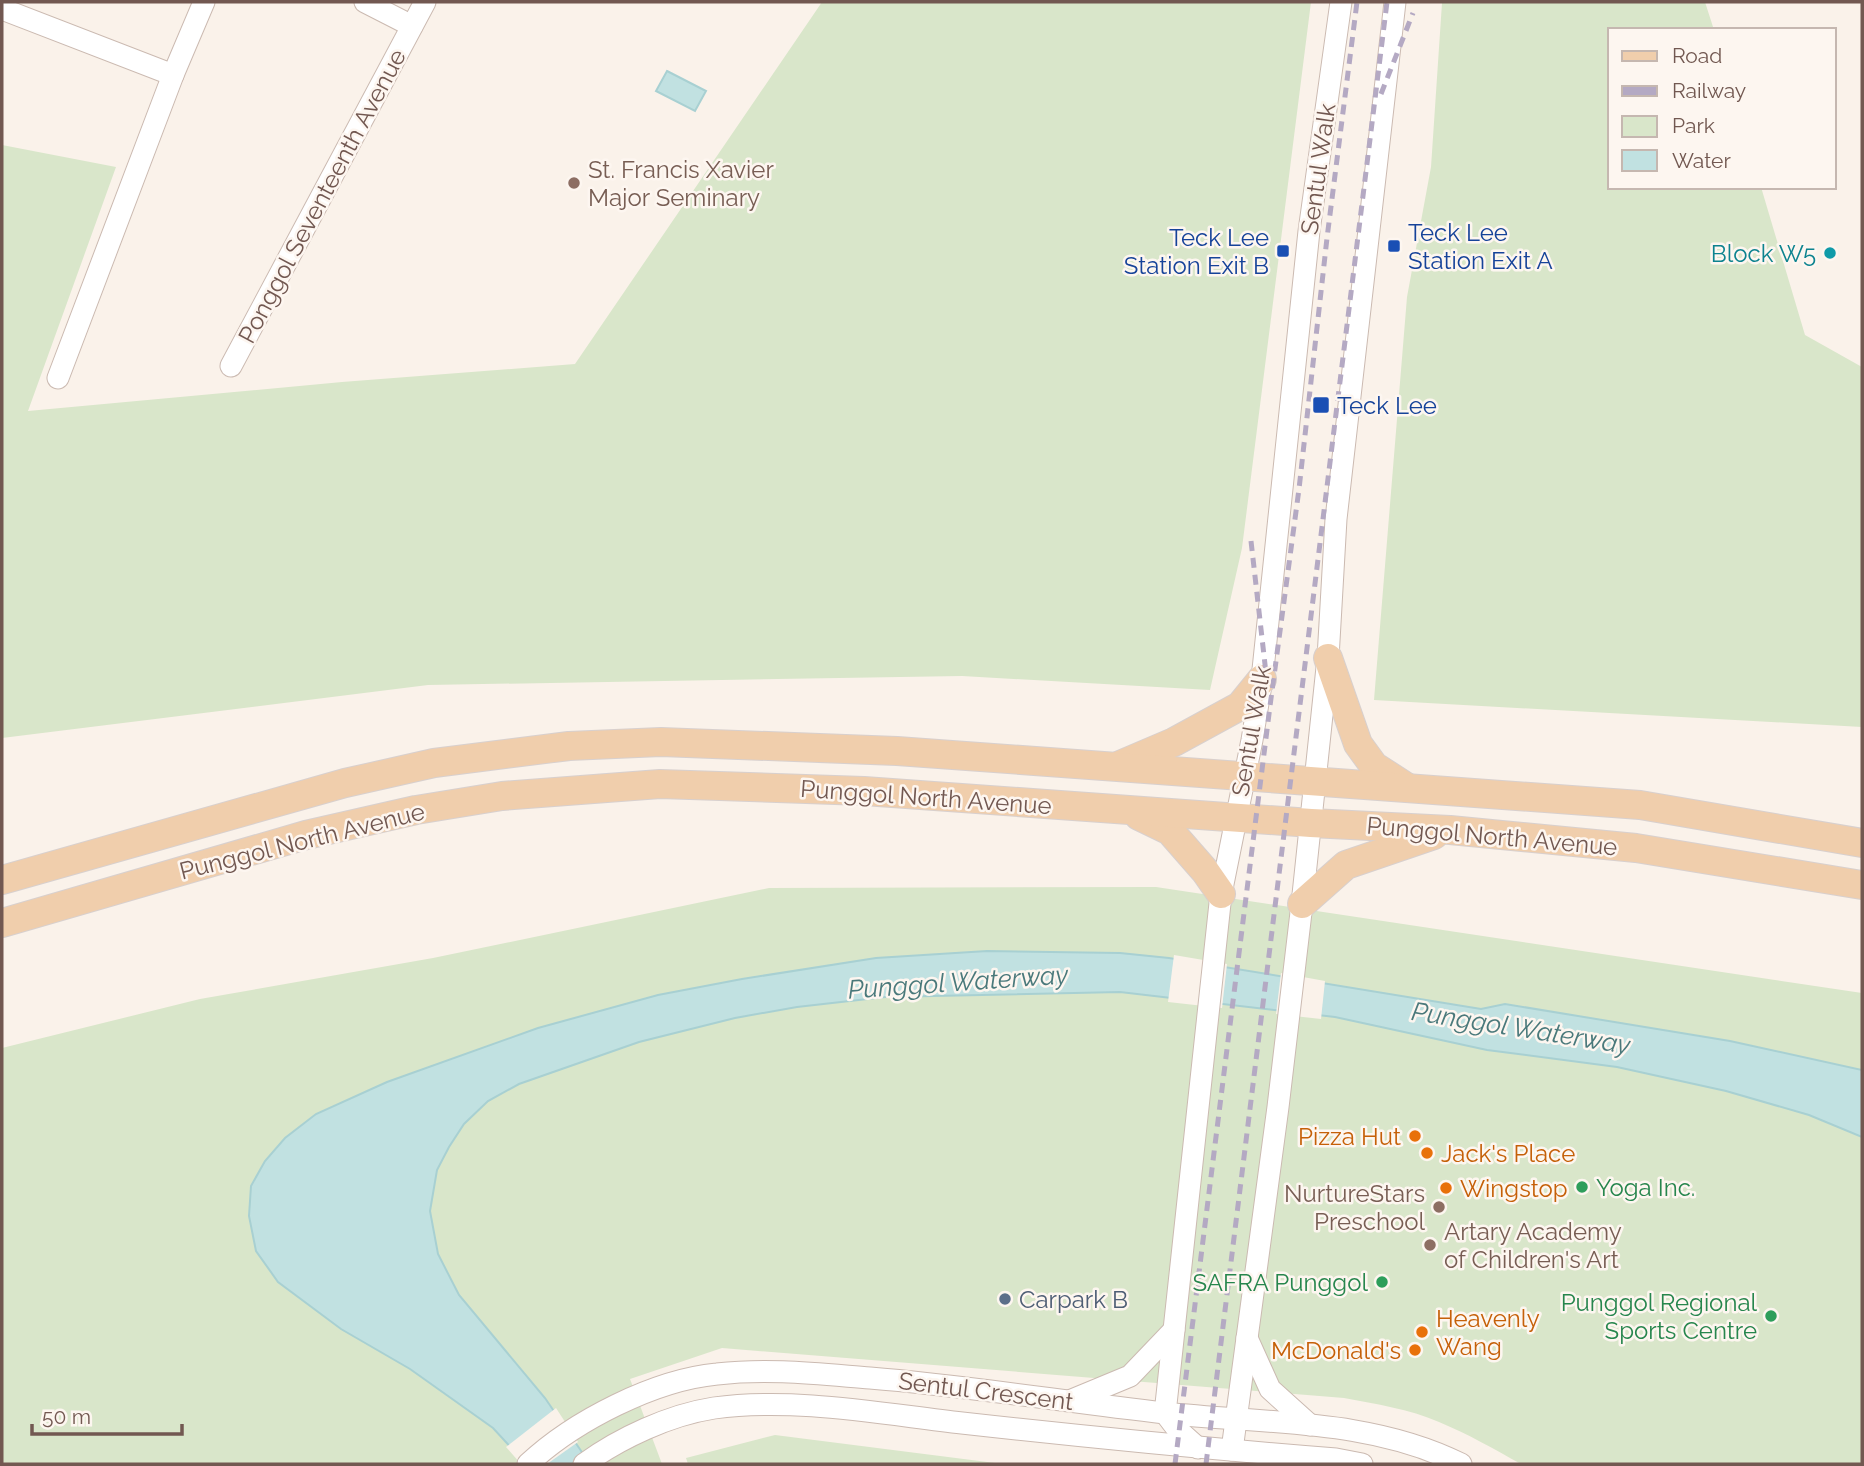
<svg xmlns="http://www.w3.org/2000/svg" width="1864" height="1466" font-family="Raleway,sans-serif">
<rect width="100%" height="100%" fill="#faf2ea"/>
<g fill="#d9e6ca">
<polygon points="822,2 1311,2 1242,548 1210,690 962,676 428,685 2,738 2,145 116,167 28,411 342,382 575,364"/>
<polygon points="1443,2 1705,2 1714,30 1610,30 1610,187 1761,187 1805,335 1862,367 1862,727 1374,700 1407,297 1431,167 1442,3"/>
<path d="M1156 887 1862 993V1464H1521C1494 1449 1468 1434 1439 1422 1409 1409 1376 1404 1344 1398L722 1348 630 1379 662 1464H2V1048L200 999 433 958 769 888Z"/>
<polygon points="775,1435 1003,1464 688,1464 686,1458"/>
</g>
<g fill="#c1e1e1" stroke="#a8d0d2" stroke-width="2">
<polygon points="667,71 706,91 695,111 656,91"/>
<polygon points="987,951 1120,953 1169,958 1481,1009 1505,1004 1730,1041 1862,1070 1862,1137 1809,1115 1726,1091 1617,1067 1487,1050 1335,1017 1120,992 885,997 797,1007 735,1018 639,1042 519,1084 488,1101 464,1124 449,1147 437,1170 430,1211 438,1254 459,1295 545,1398 590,1464 526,1464 493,1428 410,1369 341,1329 278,1282 256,1251 249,1216 251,1186 265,1161 285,1138 316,1114 387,1082 538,1028 658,995 742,979 876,958"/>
</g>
<g fill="#faf2ea">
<polygon points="1174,955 1227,964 1222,1008 1168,1002"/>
<polygon points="1281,973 1325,981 1321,1019 1276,1014"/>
<polygon points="556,1408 578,1442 547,1464 521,1464 506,1447"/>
</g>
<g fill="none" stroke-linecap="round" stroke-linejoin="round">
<defs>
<g id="minor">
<polyline points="365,2 412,26"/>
<polyline points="2,9 173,75"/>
<polyline points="231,366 425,2"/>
<polyline points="58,378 173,75 204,2"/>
<polyline points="1247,1338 1270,1389 1310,1425"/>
<polyline points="1072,1400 1130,1376 1174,1330"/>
<polyline points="1198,1448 1178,1430 1165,1413 1167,1395 1221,894 1252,740 1262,679 1309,231 1341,2"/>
<polyline points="1232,1450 1278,1107 1302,904 1328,658 1336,519 1395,2"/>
<path d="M528 1464C574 1421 654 1380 717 1374 768 1368 819 1374 870 1378 969 1386 1066 1402 1165 1413 1264 1424 1369 1418 1461 1464"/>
<path d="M584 1464C620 1438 669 1415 714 1408 794 1397 882 1414 962 1423 1087 1437 1211 1449 1336 1459L1362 1464"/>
</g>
<g id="major">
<polyline points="1328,658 1358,744 1374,766 1408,788"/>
<polyline points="1120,765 1174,742 1240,706 1262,679"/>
<polyline points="1139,816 1170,831 1205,871 1221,894"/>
<polyline points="2,880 345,783 434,763 569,746 661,742 897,751 1640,805 1862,843"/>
<polyline points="1302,904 1346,865 1434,835"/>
<polyline points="2,923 306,835 416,810 502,796 660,784 864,791 1311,823 1450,830 1636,848 1862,885"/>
</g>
</defs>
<use href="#minor" stroke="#cbbab1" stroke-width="23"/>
<use href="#major" stroke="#d8d0ce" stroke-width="30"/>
<use href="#minor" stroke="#fff" stroke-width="21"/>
<use href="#major" stroke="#f0ceac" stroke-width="28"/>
<g stroke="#b4a9c3" stroke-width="5" stroke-dasharray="10 7" stroke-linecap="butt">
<polyline points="1381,94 1413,13"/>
<polyline points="1251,541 1267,682"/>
<polyline points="1175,1464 1270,706 1299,489 1327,238 1357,2"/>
<polyline points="1206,1464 1387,2"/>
</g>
</g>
<g fill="#8d6e63" stroke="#fdf6f0" stroke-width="2.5">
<circle cx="574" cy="183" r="7"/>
<circle cx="1439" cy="1207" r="7"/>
<circle cx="1430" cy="1245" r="7"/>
</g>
<g fill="#1a4fb4" stroke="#fdf6f0" stroke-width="2.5">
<rect x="1387" y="239" width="14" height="14" rx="3.5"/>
<rect x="1276" y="244" width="14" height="14" rx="3.5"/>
<rect x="1312" y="396" width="18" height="18" rx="3.5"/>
</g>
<circle fill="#0f9aa8" stroke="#fdf6f0" stroke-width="2.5" cx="1830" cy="253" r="7"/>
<g fill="#e8710a" stroke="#fdf6f0" stroke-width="2.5">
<circle cx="1415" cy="1136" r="7"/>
<circle cx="1427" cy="1153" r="7"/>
<circle cx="1446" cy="1188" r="7"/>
<circle cx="1422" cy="1332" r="7"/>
<circle cx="1415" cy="1350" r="7"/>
</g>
<g fill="#2e9e5b" stroke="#fdf6f0" stroke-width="2.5">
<circle cx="1582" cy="1187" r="7"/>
<circle cx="1382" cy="1282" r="7"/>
<circle cx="1771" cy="1316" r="7"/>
</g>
<circle fill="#5c6f8a" stroke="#fdf6f0" stroke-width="2.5" cx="1005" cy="1299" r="7"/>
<g text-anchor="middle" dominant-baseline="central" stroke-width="5" stroke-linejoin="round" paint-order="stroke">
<g font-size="24" fill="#785e54" stroke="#fdf6f0" text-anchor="start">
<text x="588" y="169">St. Francis Xavier<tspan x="588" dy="28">Major Seminary</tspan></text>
<text x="1425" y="1193" text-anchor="end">NurtureStars<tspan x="1425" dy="28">Preschool</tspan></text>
<text x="1444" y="1231">Artary Academy<tspan x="1444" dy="28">of Children's Art</tspan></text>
</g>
<g font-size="24" fill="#725851" stroke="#fdf6f0">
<text transform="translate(1318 169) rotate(-82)">Sentul Walk</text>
<text transform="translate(322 196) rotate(-62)">Ponggol Seventeenth Avenue</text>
<text transform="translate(1251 731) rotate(-80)">Sentul Walk</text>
<text transform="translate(926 797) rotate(4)">Punggol North Avenue</text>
<text transform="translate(1492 836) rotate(5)">Punggol North Avenue</text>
<text transform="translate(302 841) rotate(-14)">Punggol North Avenue</text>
<text transform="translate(986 1391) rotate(7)">Sentul Crescent</text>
</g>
<g font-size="24" fill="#164399" stroke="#fdf6f0" text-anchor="start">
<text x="1408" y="232">Teck Lee<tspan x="1408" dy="28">Station Exit A</tspan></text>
<text x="1269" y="237" text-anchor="end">Teck Lee<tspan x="1269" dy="28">Station Exit B</tspan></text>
<text x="1337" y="405">Teck Lee</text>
</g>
<g font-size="24" fill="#0d838f" stroke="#fdf6f0" text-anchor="end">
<text x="1816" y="253">Block W5</text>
</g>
<g font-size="24" fill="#c56008" stroke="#fdf6f0" text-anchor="start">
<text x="1401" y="1136" text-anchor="end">Pizza Hut</text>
<text x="1441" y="1153">Jack's Place</text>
<text x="1460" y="1188">Wingstop</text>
<text x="1436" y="1318">Heavenly<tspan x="1436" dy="28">Wang</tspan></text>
<text x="1401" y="1350" text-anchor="end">McDonald's</text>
</g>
<g font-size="24" fill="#27864d" stroke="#fdf6f0" text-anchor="end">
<text x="1596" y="1187" text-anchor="start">Yoga Inc.</text>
<text x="1368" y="1282">SAFRA Punggol</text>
<text x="1757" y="1302">Punggol Regional<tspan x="1757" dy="28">Sports Centre</tspan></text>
</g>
<g font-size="24" fill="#4e5e75" stroke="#fdf6f0" text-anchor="start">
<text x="1019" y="1299">Carpark B</text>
</g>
<g font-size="26" font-style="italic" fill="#4a797b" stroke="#fdf6f0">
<text transform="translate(958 982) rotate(-4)">Punggol Waterway</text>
<text transform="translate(1521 1028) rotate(9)">Punggol Waterway</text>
</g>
</g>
<rect width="1864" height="1466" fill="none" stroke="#725851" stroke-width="7"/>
<rect x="1608" y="28" width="228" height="161" fill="#fdf6f0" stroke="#c5b7b0" stroke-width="2"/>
<rect x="1622" y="51" width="35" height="10" fill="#f0ceac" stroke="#c5b7b0" stroke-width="2"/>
<text x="1672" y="63" font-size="21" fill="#725851">Road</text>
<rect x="1622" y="86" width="35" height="10" fill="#b4a9c3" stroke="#c5b7b0" stroke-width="2"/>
<text x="1672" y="98" font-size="21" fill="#725851">Railway</text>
<rect x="1622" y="116" width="35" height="21" fill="#d9e6ca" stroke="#c5b7b0" stroke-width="2"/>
<text x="1672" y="133" font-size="21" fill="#725851">Park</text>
<rect x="1622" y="150" width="35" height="21" fill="#c1e1e1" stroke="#c5b7b0" stroke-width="2"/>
<text x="1672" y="168" font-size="21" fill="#725851">Water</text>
<path d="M32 1424v10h150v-10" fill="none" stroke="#725851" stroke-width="3.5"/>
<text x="42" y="1424" font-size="21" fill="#725851" stroke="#fdf6f0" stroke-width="5" paint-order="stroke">50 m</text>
</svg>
